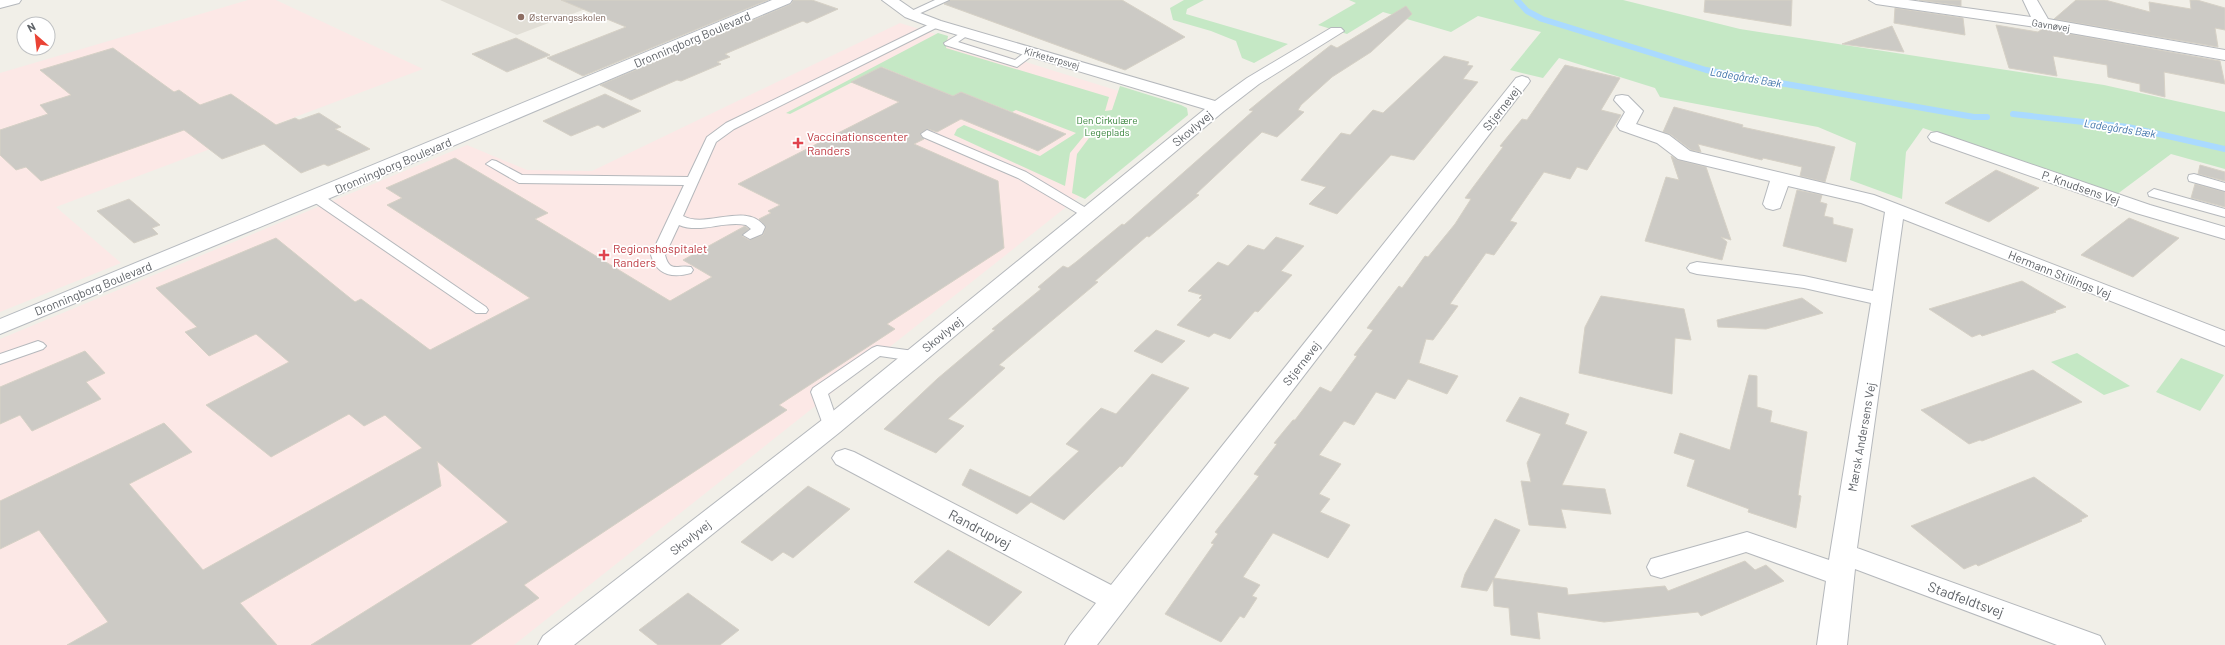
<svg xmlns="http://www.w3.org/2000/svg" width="2225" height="645" font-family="Barlow,sans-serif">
<rect width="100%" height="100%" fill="#f1efe8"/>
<polygon fill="#e1ded6" points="440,0 609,0 517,35"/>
<g fill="#fce8e6">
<polygon points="248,0 276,0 423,69 56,207 121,263 0,312 0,73"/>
<polygon points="900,23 1186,112 514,645 0,645 0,339 467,145 527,170 592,171"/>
</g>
<g fill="#c5e8c5">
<polygon points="1184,0 1204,0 1187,9 1186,14 1288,44 1254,63 1242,58 1236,41 1211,31 1173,20 1170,8"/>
<polygon points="1349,0 1623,0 1740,29 2104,85 2225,112 2225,169 2171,154 2116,195 1923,128 1906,152 1902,199 1850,180 1856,143 1818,127 1660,97 1655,88 1559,58 1543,78 1510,70 1541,32 1478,16 1451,32 1383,12 1347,34 1318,25 1356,3"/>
<polygon points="938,33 948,36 946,48 1109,97 1105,111 1112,110 1120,86 1181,105 1187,108 1188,115 1085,199 1072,193 1077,154 1089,138 1084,136 1070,153 1065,186 954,135 957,129 964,125 1040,156 1076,133 1016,110 1012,112 961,92 953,96 882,67 790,114 786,113"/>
<polygon points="2077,353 2130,386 2104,395 2051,362"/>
<polygon points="2181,358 2224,375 2200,411 2156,392"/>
</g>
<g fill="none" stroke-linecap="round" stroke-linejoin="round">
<g stroke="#aadaff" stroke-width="6">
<polyline points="1517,0 1527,11 1542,19 1706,70 1974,117 1987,117"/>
<polyline points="2013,114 2128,127 2225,149"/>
</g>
</g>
<g fill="#cccac5" stroke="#d6d1c6">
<polygon points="561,0 768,0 583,76 547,58 626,27"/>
<polygon points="793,0 812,0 838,9 807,23 803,21 725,54 730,57 717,62 721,64 681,81 677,80 631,100 600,85 791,4"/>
<polygon points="950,0 1122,0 1185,37 1125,70 944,4"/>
<polygon points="1705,0 1792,0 1791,26 1704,12"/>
<polygon points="1919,0 1961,0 1961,6"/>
<polygon points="2076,0 2105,0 2150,12 2149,2 2191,9 2190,0 2197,0 2225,8 2225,30 2215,28 2218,47 2054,19"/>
<polygon points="1406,6 1412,14 1371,52 1332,77 1301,105 1298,110 1304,112 1277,137 1262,132 1196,194 1199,195 1149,237 1147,236 1095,281 1098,282 999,365 1005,368 948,419 964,426 936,453 884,429 937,379 995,330 992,329 1041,289 1038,287 1063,266 1068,268 1076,262 1122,224 1124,225 1253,111 1249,110 1277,87 1331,45 1337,48"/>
<polygon points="1895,8 1963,18 1965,35 1894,23"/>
<polygon points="1996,25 2038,32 2042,29 2220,61 2225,84 2164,72 2165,97 2140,91 2140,84 2108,77 2107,65 2053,56 2057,76 2009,68"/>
<polygon points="1892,26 1904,52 1842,44"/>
<polygon points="516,38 550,55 507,72 472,54"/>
<polygon points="113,48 174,92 179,90 200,105 231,94 276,125 295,118 299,120 319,113 341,127 335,129 370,149 328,166 324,164 301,173 264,144 222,159 184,130 41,181 26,167 16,170 0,155 0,130 48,114 40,105 71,95 40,70"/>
<polygon points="1444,56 1469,62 1467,65 1473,66 1463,79 1478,82 1414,160 1391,155 1337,214 1309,204 1326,187 1301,180 1341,133 1350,135 1373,110 1383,113"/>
<polygon points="1565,65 1620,78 1601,110 1621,115 1587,170 1577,167 1570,179 1544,172 1510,221 1517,223 1494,255 1486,253 1450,304 1458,306 1433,340 1426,339 1419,363 1458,376 1447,394 1408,379 1395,399 1376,392 1354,425 1344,421 1319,455 1341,464 1319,494 1330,499 1320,512 1350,525 1328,558 1273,533 1243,577 1260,585 1252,596 1257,598 1244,618 1240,616 1221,642 1165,614 1214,544 1211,543 1218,534 1215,532 1259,476 1254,474 1277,444 1274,443 1293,420 1295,420 1320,387 1331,392 1357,356 1354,355 1373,330 1367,328 1399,286 1402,288 1425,256 1428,257 1455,224 1471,199 1465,198 1503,147 1500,146 1522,119 1527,120"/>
<polygon points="881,67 953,96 961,92 1066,134 1038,151 961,119 937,132 928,129 920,134 924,139 914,144 998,181 1004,248 887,324 895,329 779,405 787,410 524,585 539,598 470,645 311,645 508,522 437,461 441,486 240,603 277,645 67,645 108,622 39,530 0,549 0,501 164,423 192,452 129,484 203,570 422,448 385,415 364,426 349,414 271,457 206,405 289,362 256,334 209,356 185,332 197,327 156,288 276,238 355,302 361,299 430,350 530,298 387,205 402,198 386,188 455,158 548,213 535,219 670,301 712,277 683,260 745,226 749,229 742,236 749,240 763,235 766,227 759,219 771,213 768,211 780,205 738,184 899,102 851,82"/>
<polygon points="605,94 641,111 603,128 598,125 571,136 543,121"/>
<polygon points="1674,107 1743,125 1742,127 1835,147 1825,182 1800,176 1802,167 1763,158 1762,160 1698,144 1701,152 1691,150 1670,134 1663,132"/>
<polygon points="1671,156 1678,160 1706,167 1731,240 1721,237 1727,242 1722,260 1645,241 1666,177 1679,180"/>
<polygon points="2200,165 2225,172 2225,181 2198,174"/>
<polygon points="1996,170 2039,188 1989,222 1945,203"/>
<polygon points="2195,184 2225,192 2225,207 2191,198"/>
<polygon points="1797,190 1822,195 1820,202 1827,204 1824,216 1833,218 1833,224 1853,229 1846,262 1783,246"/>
<polygon points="129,199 160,225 152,228 158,234 134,243 97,211"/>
<polygon points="2129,218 2179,238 2133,277 2081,255"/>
<polygon points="1276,237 1304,246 1281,271 1292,275 1258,312 1255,311 1230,339 1214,333 1209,337 1177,325 1202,299 1199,298 1202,295 1188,291 1218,262 1228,266 1248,245 1264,250"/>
<polygon points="2022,281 2066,307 2054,311 2056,312 1982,336 1980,334 1972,337 1929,309"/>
<polygon points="1601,296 1684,309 1691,340 1675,338 1672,394 1579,373 1585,327"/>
<polygon points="1802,298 1823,313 1766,329 1718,327 1717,320"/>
<polygon points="1156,330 1185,341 1162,363 1134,351"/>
<polygon points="85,351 105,373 86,382 101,399 32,431 20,415 0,424 0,387"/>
<polygon points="2033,370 2082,402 1982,441 1980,440 1969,444 1921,410"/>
<polygon points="1152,374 1189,388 1122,467 1120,466 1064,520 1031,502 1017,514 962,485 970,469 1030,497 1079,451 1066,444 1101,408 1116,414"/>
<polygon points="1749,375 1757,376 1757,407 1772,411 1770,422 1807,432 1798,495 1801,496 1796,528 1748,512 1749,509 1687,486 1695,460 1674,453 1680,433 1730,450"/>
<polygon points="1520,397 1569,414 1565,424 1587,432 1562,485 1605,489 1611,514 1561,509 1566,528 1529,525 1521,481 1531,482 1527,463 1541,434 1506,421"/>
<polygon points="2034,477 2088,516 2080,520 2082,521 1978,566 1976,564 1964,569 1911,526"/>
<polygon points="808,486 850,509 793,558 783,552 772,561 741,542"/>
<polygon points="1495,519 1520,530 1494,578 1567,588 1568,595 1665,586 1668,591 1745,561 1755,570 1766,565 1784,581 1701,616 1698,612 1604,622 1537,612 1540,639 1511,635 1509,608 1494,606 1493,580 1487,591 1461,587 1465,574"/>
<polygon points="948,550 1022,592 989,626 914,582"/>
<polygon points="688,593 739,630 720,645 658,645 639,630"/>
</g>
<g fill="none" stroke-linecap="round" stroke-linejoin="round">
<defs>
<g id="lane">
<polygon points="935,0 949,0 914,16 910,17 905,14"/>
<path d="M936 21 941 24 940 26 734 129 716 142 683 216C706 229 747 201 765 227L762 234 750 239 743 235 751 229 746 225C724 220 701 234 679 225L665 255C670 274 678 264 691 267L693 270 691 273C673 278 657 276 651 255L684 185 519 183 486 164 492 160 496 161 522 175 688 177 707 137 726 123Z"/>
<polygon points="966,30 971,33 958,42 1015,60 1028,50 1036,50 1037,52 1017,67 945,45 944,43"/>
<polygon points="927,130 1026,172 1096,214 1089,218 1084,217 1018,178 923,137 921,134"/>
<polygon points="2194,174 2225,183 2225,191 2189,181 2188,178 2189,175"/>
<polygon points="2154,189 2225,209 2225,217 2149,196 2148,193"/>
<polygon points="316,193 321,194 486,307 488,310 486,313 476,313 311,200 309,197 311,194"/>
<polygon points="38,341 43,343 46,346 43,349 0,364 0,354"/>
<polygon points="877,346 914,351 919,353 922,356 919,359 914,361 880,356 828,394 839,426 837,430 831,432 825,430 811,392 813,388 872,348"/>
</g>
<g id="street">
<polygon points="0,0 21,0 19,3 0,8"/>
<polygon points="882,0 899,0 915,11 941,21 1215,101 1247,78 1331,28 1341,28 1344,31 1259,84 1224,111 840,432 574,645 538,645 543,636 822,420 1205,109 931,27 905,17"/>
<polygon points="1869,0 1908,0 2031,17 2023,0 2037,0 2048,19 2225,50 2225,60 2042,28 1876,4"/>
<polygon points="1522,76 1528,78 1530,81 1528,84 1097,645 1065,645 1070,636 1096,603 836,464 832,458 836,452 845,449 854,452 1111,585 1516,78"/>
<polygon points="1622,95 1628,96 1643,111 1636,124 1669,135 1690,151 1874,195 2225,331 2225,346 1903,219 1857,548 2100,636 2105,645 2057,645 1855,569 1847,645 1817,645 1826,581 1746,552 1661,578 1651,575 1647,567 1651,559 1747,532 1829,560 1871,303 1804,288 1697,274 1690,272 1687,268 1690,264 1697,262 1804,276 1873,291 1885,212 1861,203 1788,186 1780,208 1773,210 1766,208 1763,204 1770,181 1678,159 1657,143 1620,130 1617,126 1625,112 1614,100 1616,96"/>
<polygon points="1937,132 2150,205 2225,227 2225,239 2136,213 1931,141 1928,137 1931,133"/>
</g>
<polygon id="secondary" points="772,0 792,0 790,3 323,201 0,334 0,319"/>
</defs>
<use href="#lane" stroke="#b5b8bc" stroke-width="2"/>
<use href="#street" stroke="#b5b8bc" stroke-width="2"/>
<use href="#secondary" stroke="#b6babf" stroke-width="2"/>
<use href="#lane" fill="#fff" fill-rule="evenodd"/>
<use href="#street" fill="#fff" fill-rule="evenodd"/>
<use href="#secondary" fill="#fff" fill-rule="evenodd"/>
</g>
<circle fill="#8d6e63" stroke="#fff" stroke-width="1.5" cx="521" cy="17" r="4"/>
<g fill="#e0444e" stroke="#fff" stroke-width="1.5">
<path d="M796 137h4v4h4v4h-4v4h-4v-4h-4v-4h4z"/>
<path d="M602 249h4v4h4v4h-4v4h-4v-4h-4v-4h4z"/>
</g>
<g text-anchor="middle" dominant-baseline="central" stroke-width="3.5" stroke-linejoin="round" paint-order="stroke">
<g font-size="10" fill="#785e54" stroke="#fff" text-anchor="start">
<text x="529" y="17">Østervangsskolen</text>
</g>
<g font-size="10" fill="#5f6368" stroke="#fff">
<text transform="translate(2051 25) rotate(9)">Gavnøvej</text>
<text transform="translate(1052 58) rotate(16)">Kirketerpsvej</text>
</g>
<g font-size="10" fill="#348238" stroke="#fff">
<text x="1107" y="120">Den Cirkulære<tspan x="1107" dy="12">Legeplads</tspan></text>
</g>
<g font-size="11" font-style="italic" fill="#4174aa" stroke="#fff">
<text transform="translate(1746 77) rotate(10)">Ladegårds Bæk</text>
<text transform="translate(2120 128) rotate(9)">Ladegårds Bæk</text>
</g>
<g font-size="12" fill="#5f6368" stroke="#fff">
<text transform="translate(692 39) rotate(-23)">Dronningborg Boulevard</text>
<text transform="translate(1501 108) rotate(-52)">Stjernevej</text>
<text transform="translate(1192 128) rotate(-40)">Skovlyvej</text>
<text transform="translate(393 165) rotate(-23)">Dronningborg Boulevard</text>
<text transform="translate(2081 187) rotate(19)">P. Knudsens Vej</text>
<text transform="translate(2060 274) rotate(22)">Hermann Stillings Vej</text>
<text transform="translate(93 288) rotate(-22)">Dronningborg Boulevard</text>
<text transform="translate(942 334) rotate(-39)">Skovlyvej</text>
<text transform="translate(1301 363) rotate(-52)">Stjernevej</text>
<text transform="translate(1861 437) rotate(-80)">Mærsk Andersens Vej</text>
<text transform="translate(690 537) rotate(-38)">Skovlyvej</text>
</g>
<g font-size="12" fill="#be3a42" stroke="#fff" text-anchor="start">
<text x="807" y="136">Vaccinationscenter<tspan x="807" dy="14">Randers</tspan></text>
<text x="613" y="248">Regionshospitalet<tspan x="613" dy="14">Randers</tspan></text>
</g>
<g font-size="14" fill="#5f6368" stroke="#fff">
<text transform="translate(980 529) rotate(28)">Randrupvej</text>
<text transform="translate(1966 599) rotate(20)">Stadfeldtsvej</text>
</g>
</g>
<g transform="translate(36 36) rotate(332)"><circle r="19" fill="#ffffff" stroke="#bfc1c3"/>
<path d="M0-3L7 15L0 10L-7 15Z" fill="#ea4335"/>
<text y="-6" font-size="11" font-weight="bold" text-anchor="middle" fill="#5f6368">N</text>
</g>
</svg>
